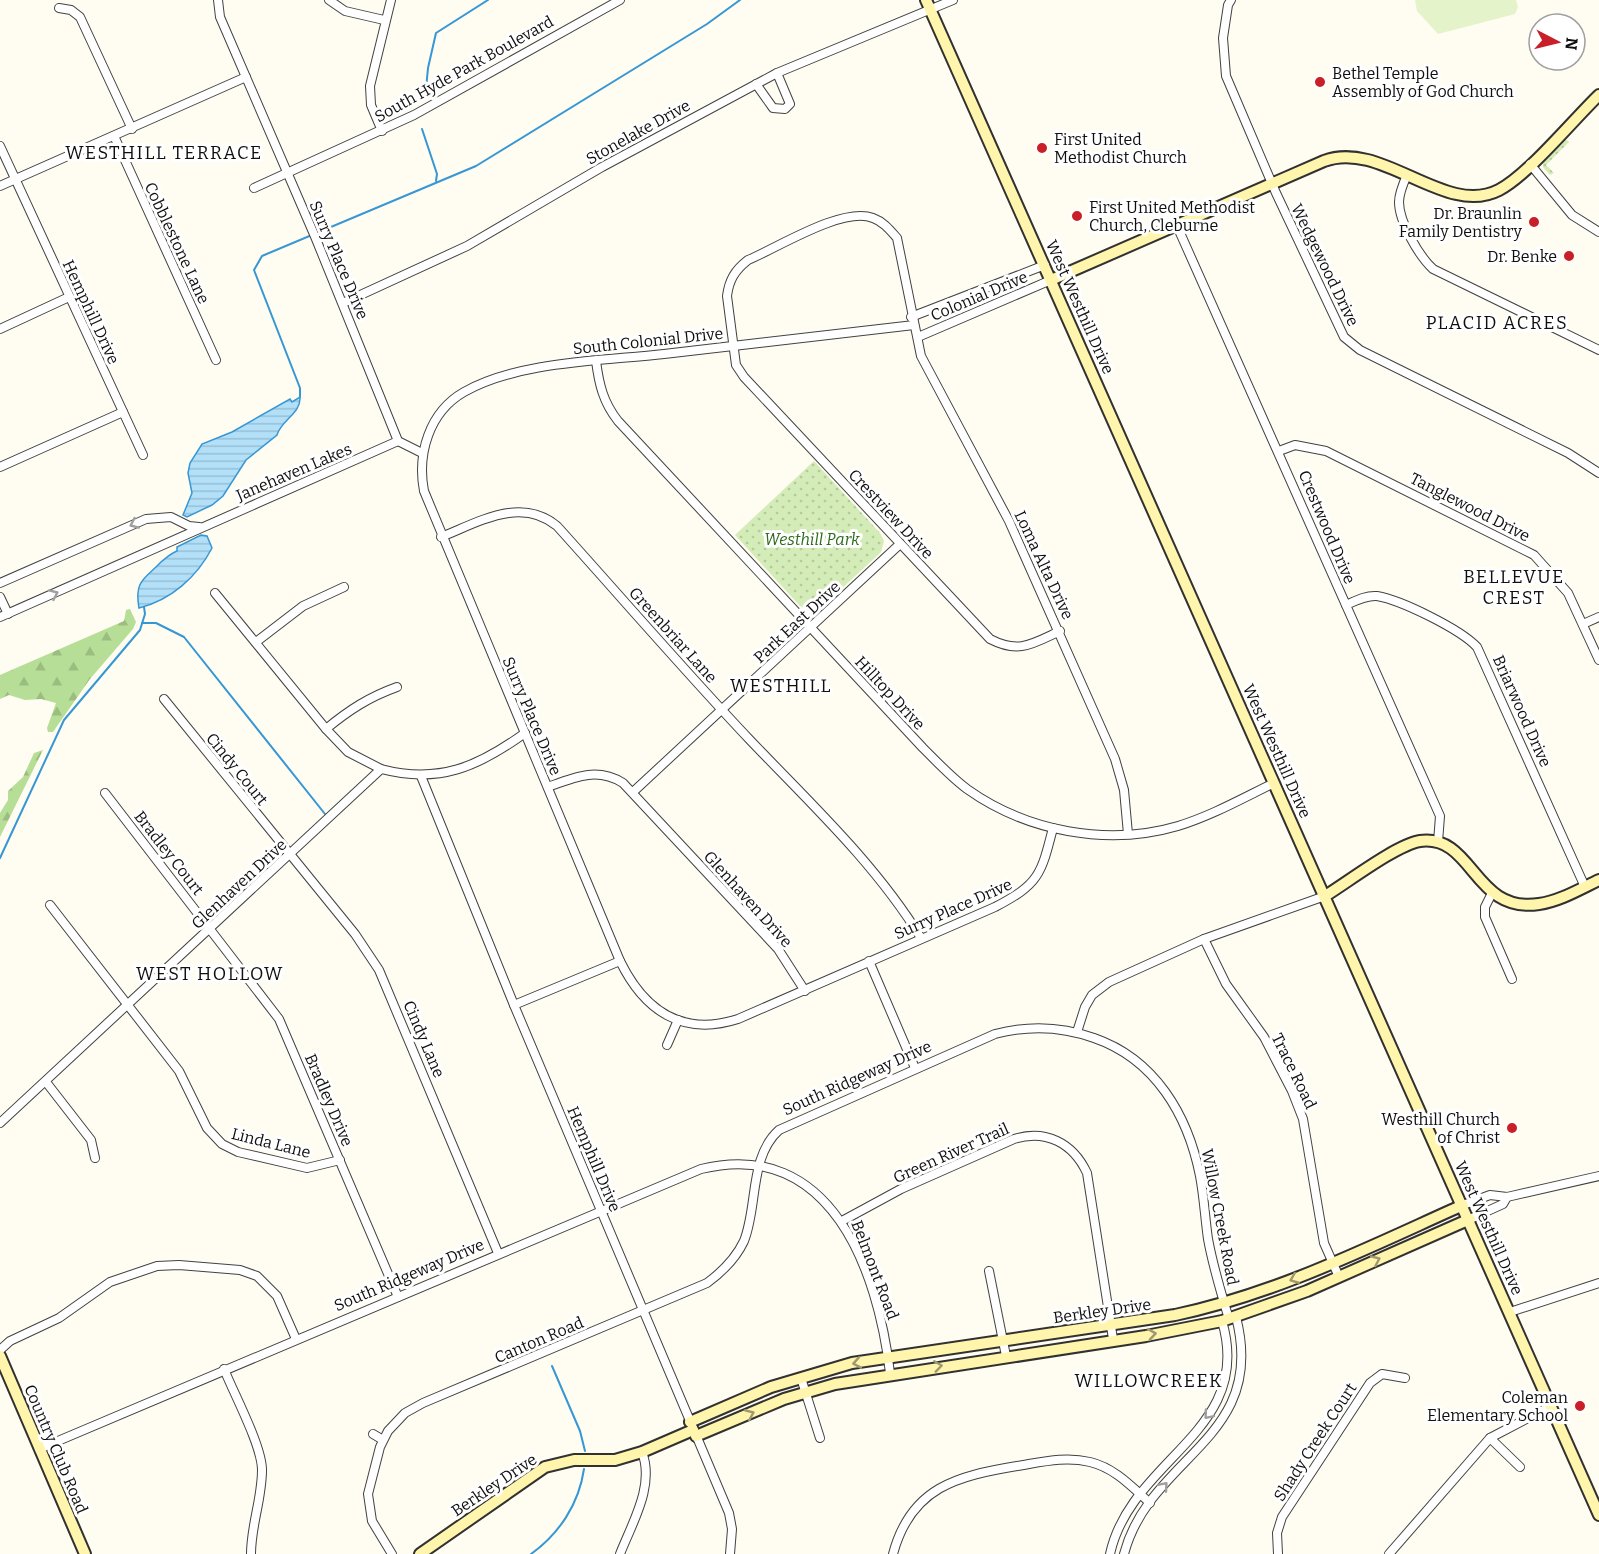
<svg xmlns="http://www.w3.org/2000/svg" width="1599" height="1554" font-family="Bitter,serif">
<defs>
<pattern id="grass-dots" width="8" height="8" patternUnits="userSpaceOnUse" patternTransform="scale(1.5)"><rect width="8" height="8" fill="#d4ecb8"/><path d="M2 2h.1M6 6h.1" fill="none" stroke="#b5c99d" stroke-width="1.8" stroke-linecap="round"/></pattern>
<pattern id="forest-firs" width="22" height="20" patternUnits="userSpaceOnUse" patternTransform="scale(1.5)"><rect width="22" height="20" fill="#b7de96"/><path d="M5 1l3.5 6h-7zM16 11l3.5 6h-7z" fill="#9cbd80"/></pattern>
<pattern id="water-rules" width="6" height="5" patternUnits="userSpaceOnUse" patternTransform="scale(1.5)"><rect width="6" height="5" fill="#b3e0f9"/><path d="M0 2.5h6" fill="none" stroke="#99bfd4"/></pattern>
</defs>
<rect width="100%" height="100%" fill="#fffcf1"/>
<g fill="url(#grass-dots)">
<polygon points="1565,139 1574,146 1569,142 1546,165 1554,173 1550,175 1543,167 1543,161"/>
<polygon points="814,461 880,533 884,541 881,552 823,606 810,611 800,606 735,535"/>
</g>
<g fill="url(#forest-firs)">
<polygon points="130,609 136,622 133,629 90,679 53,732 48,732 47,728 56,703 41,699 25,700 9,695 0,699 0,675 124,621 126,610"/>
<polygon points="43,750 0,837 0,813 8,800 8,791 23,777 34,753"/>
</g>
<polygon fill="#e5f3cb" points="1415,0 1516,0 1518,7 1515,14 1438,34 1417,11"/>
<g fill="url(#water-rules)" stroke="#3697d5" stroke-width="1.5">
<path d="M300 397C301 414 281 420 277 435L246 460 223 496 212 505 187 517 183 515 192 493 188 473 190 463 202 444 232 432 290 399 292 402Z"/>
<path d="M201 535 207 536 212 548C197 577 171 600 139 608 134 580 145 579 161 562 167 557 170 554 177 551V547Z"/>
</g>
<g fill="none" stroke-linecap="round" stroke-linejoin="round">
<g stroke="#3697d5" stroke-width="2">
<polyline points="425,99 428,68 436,33 488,0"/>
<polyline points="422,129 437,174 436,181"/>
<polyline points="300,397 300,388 254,270 262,256 476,166 707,24 740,0"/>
<polyline points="142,623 156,623 184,637 325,814"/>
<polyline points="0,858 64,720 140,630 145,614 144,607"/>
<polyline points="552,1366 580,1431 585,1451"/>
<path d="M531 1554C559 1534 579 1504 584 1469"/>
</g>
<defs>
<g id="street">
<polyline points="218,0 220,17 316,239 398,441 422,453"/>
<polyline points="329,0 345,11 384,20"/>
<polyline points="1231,0 1228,5 1223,38 1226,76 1276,193 1344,337 1360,350 1568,453 1599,473"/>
<polyline points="59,8 71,10 80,17 132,129"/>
<polyline points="756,84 773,108 785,109 790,104 777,73"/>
<polyline points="382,131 371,105 370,86 391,0"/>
<polyline points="114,136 216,360"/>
<polyline points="0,146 143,455"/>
<polyline points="1530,164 1572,215 1599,232"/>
<path d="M1407 175C1403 184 1399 193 1399 202 1399 222 1419 256 1433 269L1599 350"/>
<polyline points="0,186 246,77"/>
<polyline points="254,188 414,115 620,0"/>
<polyline points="1177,226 1440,816 1438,842"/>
<polyline points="343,303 467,246 602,167 777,73 953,0"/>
<polyline points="911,317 1045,265"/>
<path d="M914 325C830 335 747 345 664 354 602 361 519 361 464 392 429 412 417 454 424 491L620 961C644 1010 682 1037 738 1019L995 907C1039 884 1041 875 1053 828"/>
<polyline points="0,329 69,297"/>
<polyline points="918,337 1051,280"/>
<path d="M596 361C599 384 603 402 618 421L923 748C937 762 951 777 967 789 1026 831 1107 847 1178 826 1211 816 1243 798 1274 783"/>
<polyline points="1279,451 1295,445 1326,451 1534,555 1568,593 1599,660"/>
<polyline points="0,467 123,412"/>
<path d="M441 537C479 522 521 496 557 526 621 597 683 669 749 739 809 802 875 863 921 938"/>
<polyline points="0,583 146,519 171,517 189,526 199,527"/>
<polyline points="215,593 326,729 348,752 381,769"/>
<polyline points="0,597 8,614"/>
<path d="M1346 605C1355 601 1366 595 1377 596 1401 600 1460 629 1477 647L1585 887"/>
<polyline points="0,617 398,441"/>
<polyline points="1583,624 1599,617"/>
<path d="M1060 631C1032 644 1019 654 990 639L744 377 736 365 727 296C729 280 735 270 748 260 777 248 843 206 873 218 884 222 890 230 897 238L921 356 1009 521 1115 759 1124 790 1128 834"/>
<polyline points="256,642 303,606 344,587"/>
<polyline points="164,699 355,934 379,970 498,1253"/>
<path d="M326 729C349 710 369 697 397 687"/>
<polyline points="421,776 514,1005 729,1513 732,1529 730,1554"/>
<path d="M548 787C575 777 597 767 623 783L778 949 805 991"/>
<polyline points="633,792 900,544"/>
<polyline points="105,793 279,1019 398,1297"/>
<polyline points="1492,893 1485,907 1485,917 1512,979"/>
<polyline points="50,905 179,1071 207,1128 222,1144 238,1152 307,1168 340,1160"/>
<polyline points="1204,939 1226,984 1264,1037 1292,1091 1303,1119 1324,1243 1339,1277"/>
<polyline points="869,961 915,1068"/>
<polyline points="514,1005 620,961"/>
<polyline points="1077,1032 1085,1007 1092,995 1109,982 1204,939 1325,896"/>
<polyline points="667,1045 678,1020"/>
<polyline points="46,1082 91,1140 95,1158"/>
<path d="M0 1123 381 769C439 784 478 767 525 733"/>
<polyline points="1463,1205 1490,1195 1507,1197 1599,1176"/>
<polyline points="1470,1219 1503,1204 1507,1197"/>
<path d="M842 1221 901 1189 1014 1139C1046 1129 1073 1143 1087 1173L1113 1339"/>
<polyline points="989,1271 1006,1356"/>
<polyline points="1510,1312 1599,1283"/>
<polyline points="0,1350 10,1341 59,1318 110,1282 157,1266 179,1265 240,1270 257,1276 277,1296 296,1339"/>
<path d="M224 1369C234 1394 262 1446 262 1470 262 1499 251 1525 251 1554"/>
<polyline points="801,1378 820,1438"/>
<polyline points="373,1434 383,1440"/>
<polyline points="1490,1438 1520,1467"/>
<path d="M39 1449 701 1169C831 1137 878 1271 890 1373"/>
<path d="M392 1554 372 1521 368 1494 380 1447 388 1431 405 1413 423 1403 707 1283C722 1272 736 1258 744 1241 758 1206 749 1157 779 1130L995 1034C1029 1025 1061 1026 1094 1038 1155 1059 1188 1115 1200 1176 1204 1197 1205 1218 1208 1239 1213 1266 1221 1293 1229 1319"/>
<path d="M620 1554C632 1523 655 1486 642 1452"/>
<path d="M893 1554C911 1487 957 1476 1017 1466 1042 1462 1065 1456 1090 1462 1115 1468 1132 1487 1150 1503"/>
<path d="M1110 1554C1131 1458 1255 1432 1222 1321"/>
<path d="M1124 1554C1150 1455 1268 1440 1236 1317"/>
<polyline points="1278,1554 1277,1533 1282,1517 1370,1383 1382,1374 1405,1378"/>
<polyline points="1389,1554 1490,1438 1551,1406"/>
</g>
<g id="secondary">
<polyline points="926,0 1599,1515"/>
<path d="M1051 280 1324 161C1382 139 1445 218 1499 190 1528 175 1573 120 1599 95"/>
<path d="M1325 896C1348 882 1396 845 1420 841 1474 834 1473 914 1539 904 1560 901 1580 889 1599 880"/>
<polyline points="0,1356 85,1554"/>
<path d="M690 1422 771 1387 852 1363 1175 1315C1276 1294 1369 1247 1463 1205"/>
<polyline points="696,1436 784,1399 835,1384 1146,1336 1222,1321 1307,1291 1470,1219"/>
<polyline points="420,1554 545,1467 574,1460 615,1460 642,1452 693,1430"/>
</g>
</defs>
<use href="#street" stroke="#424242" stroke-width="10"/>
<use href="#secondary" stroke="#313131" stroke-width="14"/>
<use href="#street" stroke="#fff" stroke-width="8"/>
<use href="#secondary" stroke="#fff5ac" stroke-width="10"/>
</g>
<defs><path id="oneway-chevron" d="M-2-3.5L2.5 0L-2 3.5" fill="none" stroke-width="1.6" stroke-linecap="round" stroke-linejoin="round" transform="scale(1.5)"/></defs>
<g stroke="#9f9f9f">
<use href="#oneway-chevron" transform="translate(134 524) rotate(156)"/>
<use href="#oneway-chevron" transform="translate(54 594) rotate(-24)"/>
<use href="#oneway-chevron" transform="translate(1208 1415) rotate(130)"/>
<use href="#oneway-chevron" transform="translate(1164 1486) rotate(-49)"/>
</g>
<g stroke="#9f996d">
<use href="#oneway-chevron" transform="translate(1376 1260) rotate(-24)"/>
<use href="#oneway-chevron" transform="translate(1294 1279) rotate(158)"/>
<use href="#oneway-chevron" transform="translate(1152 1334) rotate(-9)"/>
<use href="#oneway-chevron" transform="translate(857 1363) rotate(170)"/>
<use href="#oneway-chevron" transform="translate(938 1366) rotate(-8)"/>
<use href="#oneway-chevron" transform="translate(750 1414) rotate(-23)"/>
</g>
<g fill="#c81f28" stroke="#fff" stroke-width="2">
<circle cx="1320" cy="82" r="6"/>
<circle cx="1042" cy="148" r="6"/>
<circle cx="1077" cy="216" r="6"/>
<circle cx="1534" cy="222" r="6"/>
<circle cx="1569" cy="256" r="6"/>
<circle cx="1512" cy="1128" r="6"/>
<circle cx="1580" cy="1406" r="6"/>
</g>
<g text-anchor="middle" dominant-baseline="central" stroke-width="6" stroke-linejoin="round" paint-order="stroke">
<g font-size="16" fill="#0f0f0f" stroke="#fff">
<text transform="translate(464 69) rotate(-29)">South Hyde Park Boulevard</text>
<text transform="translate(638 132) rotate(-29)">Stonelake Drive</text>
<text transform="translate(177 243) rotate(65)">Cobblestone Lane</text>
<text transform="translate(339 260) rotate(67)">Surry Place Drive</text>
<text transform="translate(1325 265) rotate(64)">Wedgewood Drive</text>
<text transform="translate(979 296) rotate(-23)">Colonial Drive</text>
<text transform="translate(1080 307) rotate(66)">West Westhill Drive</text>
<text transform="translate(91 312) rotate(65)">Hemphill Drive</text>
<text transform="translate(648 341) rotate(-6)">South Colonial Drive</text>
<text transform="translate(294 472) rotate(-23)">Janehaven Lakes</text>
<text transform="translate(1470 507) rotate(27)">Tanglewood Drive</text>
<text transform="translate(891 514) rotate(47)">Crestview Drive</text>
<text transform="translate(1327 527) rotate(67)">Crestwood Drive</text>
<text transform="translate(1044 565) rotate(65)">Loma Alta Drive</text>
<text transform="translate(797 622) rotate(-43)">Park East Drive</text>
<text transform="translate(673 635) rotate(48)">Greenbriar Lane</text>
<text transform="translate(890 693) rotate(47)">Hilltop Drive</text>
<text transform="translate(1522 711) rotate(66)">Briarwood Drive</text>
<text transform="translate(532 716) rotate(67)">Surry Place Drive</text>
<text transform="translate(1277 751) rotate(66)">West Westhill Drive</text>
<text transform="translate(237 769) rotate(51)">Cindy Court</text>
<text transform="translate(169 853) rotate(52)">Bradley Court</text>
<text transform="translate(239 884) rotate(-43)">Glenhaven Drive</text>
<text transform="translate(748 899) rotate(48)">Glenhaven Drive</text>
<text transform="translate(953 909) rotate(-24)">Surry Place Drive</text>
<text transform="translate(424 1039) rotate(67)">Cindy Lane</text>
<text transform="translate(1294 1071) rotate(64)">Trace Road</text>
<text transform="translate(857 1078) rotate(-24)">South Ridgeway Drive</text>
<text transform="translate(329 1100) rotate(67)">Bradley Drive</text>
<text transform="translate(271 1143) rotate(14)">Linda Lane</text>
<text transform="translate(951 1153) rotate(-24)">Green River Trail</text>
<text transform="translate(594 1159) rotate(67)">Hemphill Drive</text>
<text transform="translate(1220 1217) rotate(79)">Willow Creek Road</text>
<text transform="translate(1489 1228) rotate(66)">West Westhill Drive</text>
<text transform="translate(875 1270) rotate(69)">Belmont Road</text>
<text transform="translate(409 1275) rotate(-23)">South Ridgeway Drive</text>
<text transform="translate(1102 1311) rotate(-8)">Berkley Drive</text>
<text transform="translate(539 1340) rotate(-23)">Canton Road</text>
<text transform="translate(1315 1442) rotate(-57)">Shady Creek Court</text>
<text transform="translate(56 1449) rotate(67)">Country Club Road</text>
<text transform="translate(494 1485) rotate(-34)">Berkley Drive</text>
</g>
<g font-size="16" fill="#0f0f0f" stroke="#fff" text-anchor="end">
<text x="1332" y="73" text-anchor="start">Bethel Temple<tspan x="1332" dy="18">Assembly of God Church</tspan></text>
<text x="1054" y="139" text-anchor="start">First United<tspan x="1054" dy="18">Methodist Church</tspan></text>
<text x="1089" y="207" text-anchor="start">First United Methodist<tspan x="1089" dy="18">Church, Cleburne</tspan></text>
<text x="1522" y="213">Dr. Braunlin<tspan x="1522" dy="18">Family Dentistry</tspan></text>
<text x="1557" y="256">Dr. Benke</text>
<text x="1500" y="1119">Westhill Church<tspan x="1500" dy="18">of Christ</tspan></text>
<text x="1568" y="1397">Coleman<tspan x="1568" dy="18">Elementary School</tspan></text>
</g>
<g font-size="16" font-style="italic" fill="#2c6b1b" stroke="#fff">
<text x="812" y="539">Westhill Park</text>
</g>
<g font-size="18" letter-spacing="1.5" fill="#0f0f0f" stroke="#fff">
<text x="164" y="153">WESTHILL TERRACE</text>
<text x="1497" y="323">PLACID ACRES</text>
<text x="1514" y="577">BELLEVUE<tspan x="1514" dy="21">CREST</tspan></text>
<text x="781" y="686">WESTHILL</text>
<text x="210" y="974">WEST HOLLOW</text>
<text x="1149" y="1381">WILLOWCREEK</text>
</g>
</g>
<g transform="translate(1557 42) rotate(97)"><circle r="28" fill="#ffffff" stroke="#9f9f9f" stroke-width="1.5"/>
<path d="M0-4.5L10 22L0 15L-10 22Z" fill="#c81f28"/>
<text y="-9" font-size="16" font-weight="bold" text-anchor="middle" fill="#0f0f0f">N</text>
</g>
</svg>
